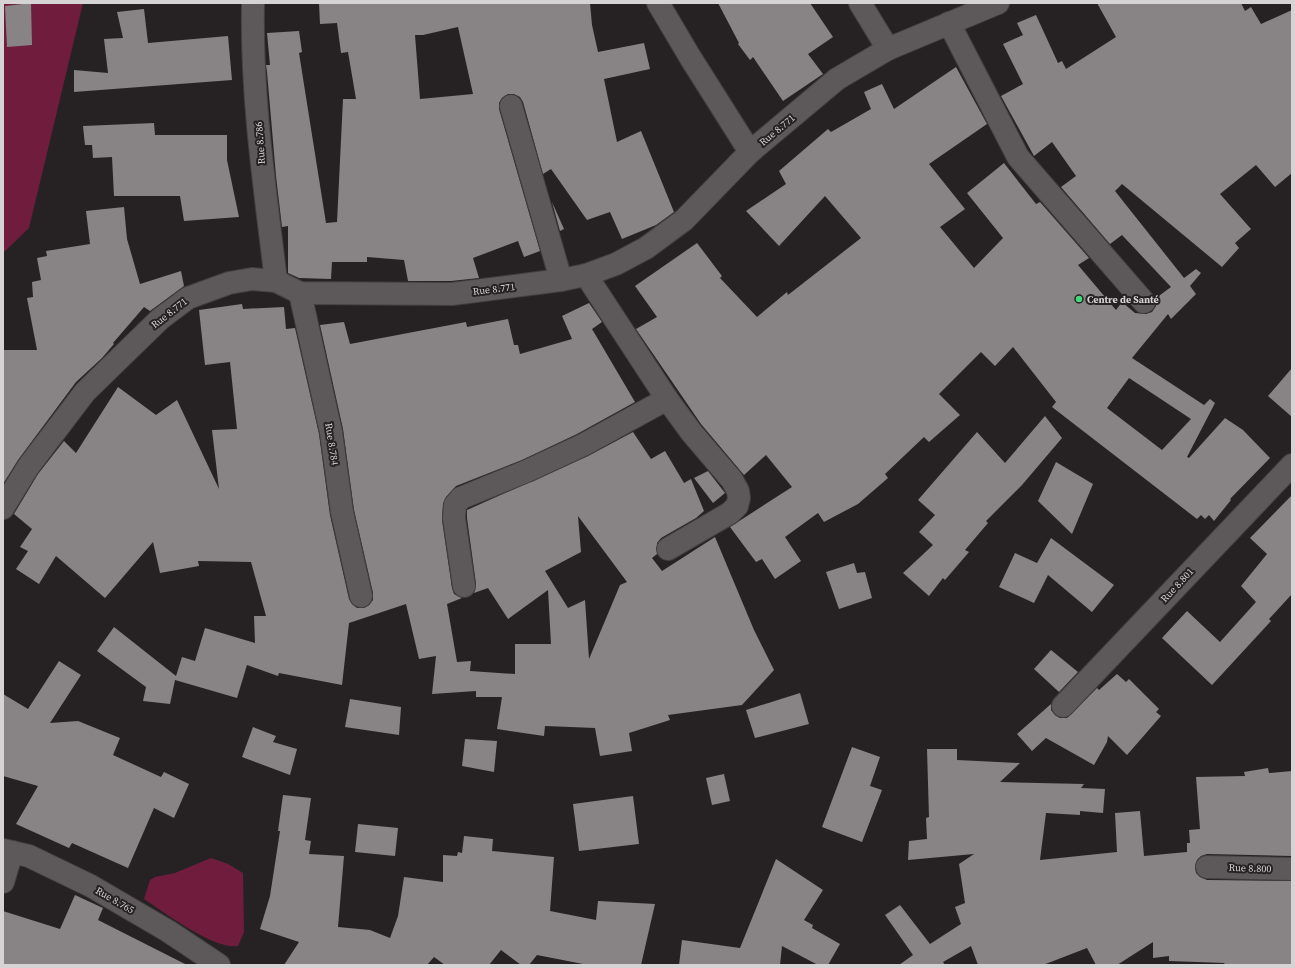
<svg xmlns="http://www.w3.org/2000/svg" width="1295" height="968" font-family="'Source Serif 4',serif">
<rect width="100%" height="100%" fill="#262223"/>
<g fill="#701d3d">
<polygon points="3,3 83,3 29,228 3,253"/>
<path d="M211 858 228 864 243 873 244 932 238 946C214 950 164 912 144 899L150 880 155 877 175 873Z"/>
</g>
<g fill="#888384" fill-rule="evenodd">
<polygon points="31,3 32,45 7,47 5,6"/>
<path d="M319 3H590L592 25 598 52 644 43 650 69 604 79 617 142 641 131 674 212 656 225 622 239 610 212 587 220 551 169 543 174 523 102 520 97 514 94H508L502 98 499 103V109L540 251 524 257 518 241 473 258 479 278 451 281H408L404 260 367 257V262H332L331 279 299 278 288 273V226L282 227 276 176 267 72 266 65H270L267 33 299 31 302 52 299 53 326 223 337 222 343 99H356L348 52 341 53 337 23 320 24ZM458 27 473 94 420 99 415 35H423Z"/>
<polygon points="718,3 810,3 833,37 808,54 823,74 783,101 753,57 750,60 738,44 739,43"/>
<path d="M1097 3H1241L1245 11 1251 7 1261 24 1292 10V173L1275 187 1256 165 1220 194 1251 229 1235 243 1239 248 1222 267 1122 184 1115 191 1184 278 1196 269 1201 273 1190 286 1196 294 1171 319 1168 314 1132 358 1204 405 1210 399 1215 403 1187 457 1189 458 1225 418 1243 430 1270 458 1230 499 1231 500 1214 521 1209 515 1205 519 1201 515 1197 519 1052 407 1056 402 1013 347 995 366 981 352 939 394 960 415 929 442 924 437 885 474 888 478 858 504 824 522 818 513 785 537 801 561 775 579 762 559 756 562 730 527 792 487 766 455 744 475 701 424 636 329 657 317 635 286 697 243 722 276 720 278 757 317 787 292 788 295 861 238 825 196 779 246 746 211 786 184 779 171 828 129 831 132 871 109 864 92 882 84 894 109 956 67 987 124 929 164 965 209 940 227 974 268 1003 238 967 193 1004 163 1036 204 1040 202 1089 258 1078 265 1116 310 1122 302 1135 313 1146 314 1152 312 1156 306V298L1171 287 1122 235 1110 244 1061 187 1076 176 1052 142 1034 156 1001 96 1023 84 1003 44 1023 35 1017 23 1036 15 1058 63 1062 61 1066 69 1116 37ZM1129 378 1191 419 1162 450 1107 408Z"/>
<polygon points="144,9 148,43 228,36 232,80 74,92 74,70 108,73 104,39 123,38 117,12"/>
<polygon points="154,123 155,135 227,135 227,160 239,217 184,221 180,196 114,196 112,157 93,158 92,145 85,145 83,126"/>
<polygon points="552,202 564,229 560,231"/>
<polygon points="124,207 127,239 140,284 181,271 184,286 150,311 144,307 113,343 114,344 102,358 76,382 18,460 3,484 3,350 37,350 27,298 33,297 32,282 41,280 37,258 47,256 46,251 90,244 86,211"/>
<path d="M589 303 602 322 592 329 635 402 577 434 522 460 456 486 446 497 443 504 442 520 452 588 454 594 462 598 447 604 457 662 471 661 470 671 515 674V644H551L548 590 508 619 488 588 474 593 476 584 467 518V510L588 456 633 432 651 459 665 451 684 483 691 479 704 511 696 518 661 538 657 543V554L652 558 662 571 715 537 754 630 774 670 742 705 668 715 670 720 629 733 632 751 600 756 595 728 545 726 544 736 497 729 502 697H476V691L432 694 436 656 419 659 406 604 349 623 342 685 279 673 278 676 247 665 237 698 175 680 170 704 143 701 146 687 97 651 114 627 176 676 182 657 195 661 205 628 255 643 254 616H266L251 562 198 561 199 566 160 573 153 542 105 598 56 556 39 584 16 569 28 551 20 547 32 529 14 514 38 474 64 441 76 453 118 387 156 415 177 400 219 489 212 430 237 429 230 362 205 365 199 310 242 304 243 309 284 307 286 329 295 328 319 434 330 515 349 599 352 604 357 608H364L369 605 373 600V593L354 510 343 429 320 325 344 322 350 344 466 322 467 327 508 319 514 345H518L520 354 572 339 562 316ZM578 516 627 582 620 585 589 659 585 600 568 608 545 571 581 552Z"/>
<polygon points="1292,368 1292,417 1268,396"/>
<polygon points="1045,416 1062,438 1022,485 986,521 988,523 965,550 969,552 945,580 943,578 929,596 903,573 933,545 919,532 935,515 918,500 977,432 1005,463"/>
<polygon points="1056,462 1093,484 1072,534 1038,501"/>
<polygon points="708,471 725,493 713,503 694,478"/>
<polygon points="1292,495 1292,594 1269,619 1271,621 1212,685 1162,638 1187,611 1220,642 1256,602 1241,586 1267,554 1250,538"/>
<polygon points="1051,538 1114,585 1092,612 1048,575 1034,603 999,587 1015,553 1037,563"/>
<polygon points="854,563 857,573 865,572 872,598 839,609 826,572"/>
<polygon points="1051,650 1078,672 1059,692 1034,669"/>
<polygon points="59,661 81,675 50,723 78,721 120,738 113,755 161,777 164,772 189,784 174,818 154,808 128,868 72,843 69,848 16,824 38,786 3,776 3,694 28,709"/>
<polygon points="1117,674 1126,682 1129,679 1159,709 1156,712 1161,716 1127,755 1108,736 1107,742 1094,765 1046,738 1032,751 1017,734 1051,704 1051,710 1055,715 1060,718 1067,718 1097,688 1099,690"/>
<polygon points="800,693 809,724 755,738 746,710"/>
<polygon points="350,699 401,707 399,735 345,727"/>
<polygon points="253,727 276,736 273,742 297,749 290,775 242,757"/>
<polygon points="465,739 497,741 494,772 462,766"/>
<polygon points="852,747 880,757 870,786 882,790 862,842 822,827"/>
<polygon points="927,749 957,749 957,760 1020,763 1000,782 1084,784 1081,788 1105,789 1103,813 1080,811 1080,815 1046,813 1040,860 1117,852 1115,813 1140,811 1144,856 1187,852 1187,843 1190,843 1189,830 1200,829 1196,777 1245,776 1244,772 1268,768 1269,773 1292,771 1292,856 1207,854 1201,856 1197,860 1195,867 1196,873 1200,877 1207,880 1292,881 1292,965 1222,965 1225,963 1169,961 1169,956 1153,958 1153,942 1117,965 1096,965 1087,948 1043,965 978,965 971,946 943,962 945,965 899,965 913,955 885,915 900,905 930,944 961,924 955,907 965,903 959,864 974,854 908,860 909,841 927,839 926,818 929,817"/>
<polygon points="724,774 730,801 712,805 706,778"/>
<polygon points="283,795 311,798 305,840 311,841 309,854 344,856 338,927 370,930 390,938 398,916 404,877 443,882 443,855 457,856 458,852 462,853 464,836 493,839 492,851 554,857 550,911 596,920 598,901 655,904 641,965 588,965 537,955 529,965 521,965 501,950 489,965 445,965 434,957 427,965 284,965 299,942 260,929 270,896 280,831 278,831"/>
<polygon points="633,796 639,844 579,851 573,804"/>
<polygon points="358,824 398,828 395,856 355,852"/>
<polygon points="776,859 823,890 804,920 813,925 812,928 840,944 828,965 818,965 782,946 780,965 679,965 682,940 740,948"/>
<polygon points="75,895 103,908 98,920 187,965 3,965 3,911 60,929"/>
</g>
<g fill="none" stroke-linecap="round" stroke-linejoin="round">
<defs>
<g id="street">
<path d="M253 3C251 96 265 189 276 281"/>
<polyline points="658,3 690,57 750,152"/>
<polyline points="860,3 888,49"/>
<polyline points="949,23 1018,157 1144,302"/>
<polyline points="511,106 561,280"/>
<polyline points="586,275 667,399 691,432 732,480 738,491 739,498 737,506 730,513 668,549"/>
<polyline points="300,293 331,432 342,512 361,596"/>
<polyline points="3,508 28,467 85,392 160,319 188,298 229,283 252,279 276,281 300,293 452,294 561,280 586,275 616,264 646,248 684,220 750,152 837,79 888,49 998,3"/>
<polyline points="464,586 454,518 455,505 461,498 527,471 583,445 667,399"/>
<polyline points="1063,706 1292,465"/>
<polyline points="3,850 29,856 91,886 168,931 219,965"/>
<polyline points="1207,867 1292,869"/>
<polyline points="3,882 12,852"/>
</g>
</defs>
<use href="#street" stroke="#433f40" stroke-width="24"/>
<use href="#street" stroke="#5d5859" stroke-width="22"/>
</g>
<circle fill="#44d77b" stroke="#262223" stroke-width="1.5" cx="1079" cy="299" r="4"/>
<g text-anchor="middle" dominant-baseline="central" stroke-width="4" stroke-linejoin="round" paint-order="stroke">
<g font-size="10" fill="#d6d3d4" stroke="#262223">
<text transform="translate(777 130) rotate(-40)">Rue 8.771</text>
<text transform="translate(260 143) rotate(-94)">Rue 8.786</text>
<text transform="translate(494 289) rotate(-7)">Rue 8.771</text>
<text transform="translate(169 313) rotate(-38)">Rue 8.771</text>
<text transform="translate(332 444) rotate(81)">Rue 8.784</text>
<text transform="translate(1177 585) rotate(-47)">Rue 8.801</text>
<text transform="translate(1250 868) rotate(2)">Rue 8.800</text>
<text transform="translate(115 900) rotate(30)">Rue 8.765</text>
</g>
<g font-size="10" font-weight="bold" fill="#d6d3d4" stroke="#262223" text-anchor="start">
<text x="1087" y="299">Centre de Santé</text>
</g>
</g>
<rect width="1295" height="968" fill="none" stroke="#d6d3d4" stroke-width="8"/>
</svg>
